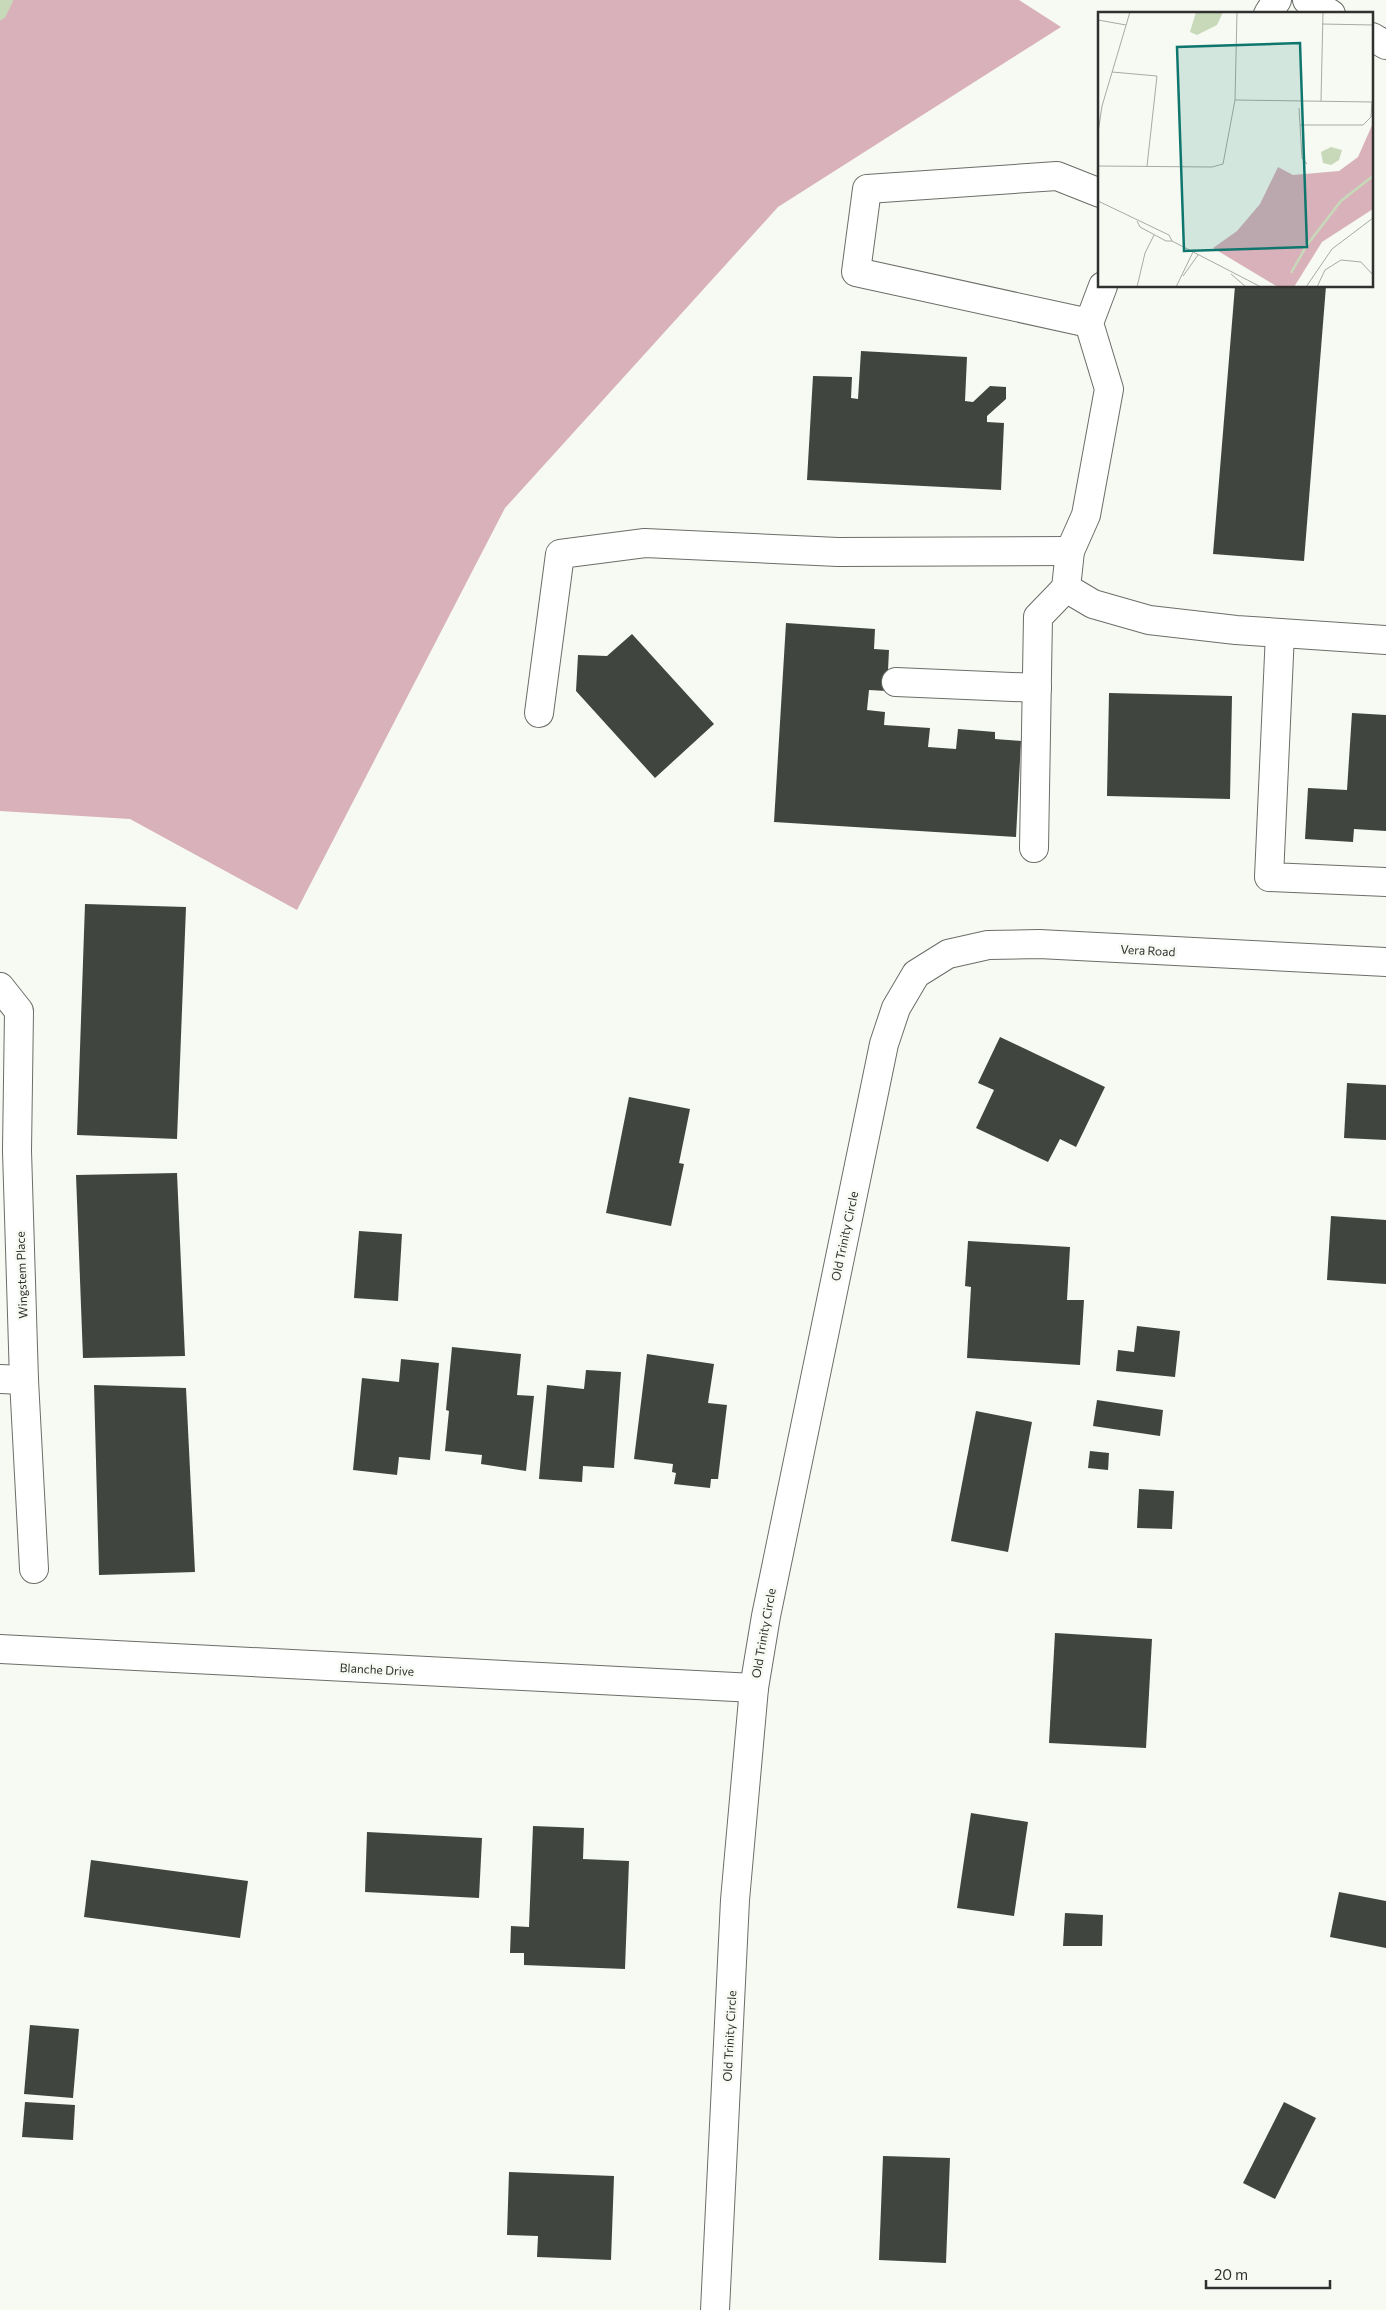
<svg xmlns="http://www.w3.org/2000/svg" width="1386" height="2310" font-family="Commissioner,sans-serif">
<rect width="100%" height="100%" fill="#f6faf3"/>
<polygon fill="#d9b1ba" points="0,0 1019,0 1061,27 778,207 505,508 297,910 130,819 0,811"/>
<g fill="none" stroke-linecap="round" stroke-linejoin="round">
<polyline stroke="#c7d9b9" stroke-width="12" points="0,14 7,0"/>
</g>
<g fill="#41453f">
<polygon points="1235,286 1326,286 1304,561 1213,554"/>
<polygon points="861,351 967,357 965,401 973,402 990,386 1006,387 1006,399 987,416 987,422 1004,423 1001,490 807,480 813,376 852,377 851,398 858,399"/>
<polygon points="786,623 875,629 874,649 889,650 887,691 869,690 867,710 885,712 884,725 930,728 928,747 956,749 958,729 995,732 995,739 1021,741 1016,837 774,822"/>
<polygon points="632,634 714,724 655,778 576,691 578,655 607,656"/>
<polygon points="1109,693 1232,696 1230,799 1107,796"/>
<polygon points="1352,713 1386,715 1386,831 1354,829 1353,842 1305,839 1308,788 1347,790"/>
<polygon points="85,904 186,907 177,1139 77,1135"/>
<polygon points="1000,1037 1105,1087 1076,1147 1060,1139 1048,1162 976,1128 994,1090 978,1083"/>
<polygon points="1347,1083 1386,1085 1386,1140 1344,1138"/>
<polygon points="629,1097 690,1109 679,1163 684,1164 671,1226 606,1213"/>
<polygon points="177,1173 185,1356 83,1358 76,1175"/>
<polygon points="1331,1216 1386,1220 1386,1284 1327,1280"/>
<polygon points="359,1231 402,1234 398,1301 354,1298"/>
<polygon points="968,1241 1070,1247 1067,1300 1084,1300 1080,1365 967,1358 971,1287 965,1286"/>
<polygon points="1137,1326 1180,1331 1175,1377 1116,1371 1118,1350 1134,1352"/>
<polygon points="452,1347 521,1354 517,1395 534,1396 526,1471 481,1464 482,1455 445,1451 449,1411 446,1410"/>
<polygon points="647,1354 714,1364 708,1403 727,1405 718,1479 711,1479 710,1488 674,1484 676,1473 672,1472 673,1464 634,1459"/>
<polygon points="401,1359 439,1363 430,1460 399,1457 397,1475 353,1470 362,1378 399,1382"/>
<polygon points="586,1370 621,1372 614,1468 583,1466 582,1482 539,1479 547,1385 584,1389"/>
<polygon points="94,1385 186,1388 195,1572 99,1575"/>
<polygon points="1097,1400 1163,1410 1160,1436 1093,1426"/>
<polygon points="976,1411 1032,1422 1008,1552 951,1541"/>
<polygon points="1090,1451 1109,1453 1108,1470 1088,1468"/>
<polygon points="1139,1489 1174,1491 1172,1529 1137,1528"/>
<polygon points="1055,1633 1152,1639 1146,1748 1049,1743"/>
<polygon points="971,1813 1028,1822 1014,1916 957,1908"/>
<polygon points="533,1826 584,1828 583,1859 629,1861 625,1969 524,1965 524,1953 510,1953 511,1926 529,1927"/>
<polygon points="367,1832 482,1838 479,1898 365,1892"/>
<polygon points="91,1860 248,1881 240,1938 84,1917"/>
<polygon points="1339,1892 1386,1901 1386,1948 1330,1937"/>
<polygon points="1065,1913 1103,1915 1102,1946 1063,1946"/>
<polygon points="30,2025 79,2029 73,2098 24,2094"/>
<polygon points="25,2102 75,2105 73,2140 22,2137"/>
<polygon points="1284,2102 1316,2118 1275,2199 1243,2183"/>
<polygon points="883,2156 950,2158 946,2263 879,2260"/>
<polygon points="509,2172 614,2176 611,2260 537,2257 538,2236 507,2235"/>
</g>
<g fill="none" stroke-linecap="round" stroke-linejoin="round">
<defs>
<g id="minor">
<polyline points="1268,14 1277,0"/>
<polyline points="1103,286 1089,323 1109,389 1086,515 1070,551 1066,588 1093,604 1149,620 1236,630 1386,640"/>
<polyline points="1089,323 856,272 867,189 1057,176 1100,193"/>
<polyline points="1280,633 1269,877 1386,882"/>
<polyline points="896,682 1037,688"/>
<polyline points="539,713 560,554 645,543 838,552 1070,551"/>
<polyline points="1034,848 1038,617 1066,588"/>
<polyline points="0,987 19,1011 17,1151 24,1380 34,1569"/>
<polyline points="0,1379 24,1380"/>
<polyline points="0,1649 754,1688"/>
<polyline points="715,2310 735,1900 754,1688 766,1616 884,1044 896,1008 916,974 948,954 988,945 1039,944 1386,962"/>
</g>
<g id="major">
<polyline points="1307,0 1331,14"/>
<polyline points="1372,37 1386,45"/>
</g>
</defs>
<use href="#minor" stroke="#6b6e68" stroke-width="30"/>
<use href="#major" stroke="#6b6e68" stroke-width="30"/>
<use href="#minor" stroke="#fff" stroke-width="28"/>
<use href="#major" stroke="#fff" stroke-width="28"/>
</g>
<g text-anchor="middle" dominant-baseline="central" stroke-width="5" stroke-linejoin="round" paint-order="stroke">
<g font-size="12" fill="#30312f" stroke="#f6faf3">
<text transform="translate(1148 950) rotate(3)">Vera Road</text>
<text transform="translate(844 1236) rotate(-78)">Old Trinity Circle</text>
<text transform="translate(21 1275) rotate(-92)">Wingstem Place</text>
<text transform="translate(763 1633) rotate(-80)">Old Trinity Circle</text>
<text transform="translate(377 1669) rotate(3)">Blanche Drive</text>
<text transform="translate(729 2036) rotate(-87)">Old Trinity Circle</text>
</g>
</g>
<g transform="translate(1098 12)">
<rect width="275" height="275" fill="#f6faf3"/>
<path d="M275 111V197L224 230 196 275H180L115 236 139 219 162 192 180 155 195 163 241 159 260 145Z" fill="#d9b1ba"/>
<path d="M98 0H125L119 13 99 23 92 20ZM233 135 244 138 241 148 233 153 225 151 223 140Z" fill="#c7d9b9"/>
<path fill="none" stroke="#c7d9b9" stroke-width="2.5" d="M193 261 209 233 243 189 275 164"/>
<path fill="none" stroke="#a7aaa5" stroke-width="1" d="M0 8 28 13M224 12 275 13M14 60 59 64 49 154M137 88 275 90M223 89 225 0M201 96 204 146 209 152M202 113H265L273 105 274 90M0 121 4 94 32 0M0 154 114 155 125 152 137 88 139 0M0 189 71 223 74 229M39 209 42 215 68 229H74L163 275M133 262 148 275M85 264 100 243M39 275 47 241 56 223M78 275 95 240M208 275 234 237 275 206M219 275 227 258 243 248 263 250 275 263"/>
<path fill="#0f766e" fill-opacity="0.15" stroke="#0f766e" stroke-width="2.5" d="M202 31 209 235 86 239 79 35Z"/>
<rect width="275" height="275" fill="none" stroke="#30312f" stroke-width="2.5"/>
</g>
<path d="M1206 2280v8h124v-8" fill="none" stroke="#30312f" stroke-width="2.5"/>
<text x="1214" y="2280" font-size="15" fill="#30312f" stroke="#f6faf3" stroke-width="4" paint-order="stroke">20 m</text>
</svg>
